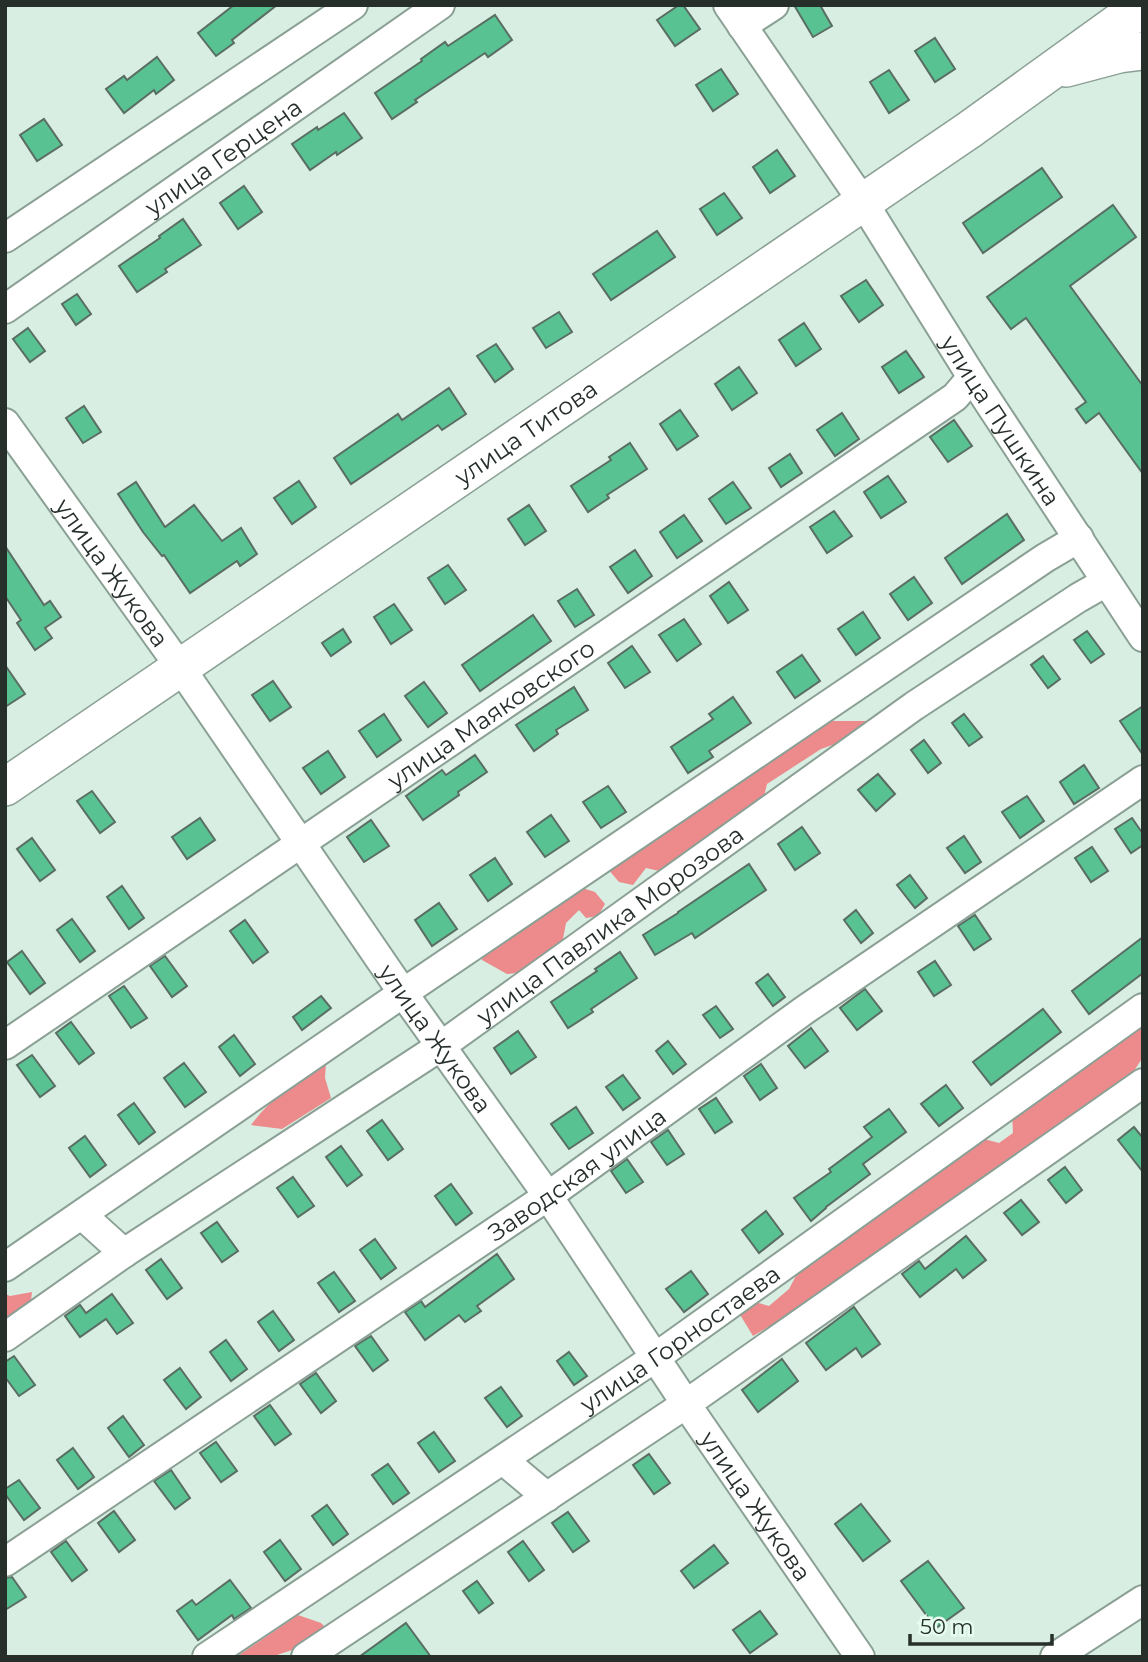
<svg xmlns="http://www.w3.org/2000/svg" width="1148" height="1662" font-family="Montserrat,sans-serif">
<rect width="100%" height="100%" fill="#d8eee2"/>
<g fill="#ec8a8c">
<polygon points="821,721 871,721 858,736 821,749 767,784 762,805 668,873 646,868 633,885 619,882 607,868"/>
<polygon points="579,887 595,892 605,904 598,916 586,918 579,910 566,923 563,939 532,971 507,974 482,960 483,947"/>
<polygon points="1143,1027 1143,1057 1132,1074 865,1270 753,1336 739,1313 755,1302 769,1306 789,1289 798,1272 984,1139 999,1143 1013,1133 1012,1114 1097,1055"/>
<path d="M326 1062 325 1078 331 1098 282 1129 251 1125C271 1098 297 1080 326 1062Z"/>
<polygon points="32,1292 30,1308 5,1327 5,1294 10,1296"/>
<polygon points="298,1615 321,1623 329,1631 304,1646 271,1657 236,1657"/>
</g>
<g fill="#59c293" stroke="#596d63" stroke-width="2">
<polygon points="234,5 277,5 232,40 234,43 216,56 198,33"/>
<polygon points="679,5 683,5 700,29 675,46 657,20"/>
<polygon points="794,5 820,5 832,26 813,37"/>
<polygon points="495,15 512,40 488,57 485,53 415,100 417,102 392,119 375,93 422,61 421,59 445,42 448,46"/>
<polygon points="935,38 955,69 935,82 915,51"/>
<polygon points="157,57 174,80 156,94 154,90 124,113 106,89 124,76 127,80"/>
<polygon points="721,69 738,94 713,111 696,85"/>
<polygon points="889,70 909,100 889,113 870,82"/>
<polygon points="344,113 362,138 337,155 336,152 310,170 292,144 317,127 318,130"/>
<polygon points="44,119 62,145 37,161 20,135"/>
<polygon points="777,150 795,176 770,193 753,167"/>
<polygon points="1042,168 1062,197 983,253 963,223"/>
<polygon points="244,186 262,212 238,229 220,203"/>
<polygon points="724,193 742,218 717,235 700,209"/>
<polygon points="1113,205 1136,237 1070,286 1143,386 1143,474 1099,413 1086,423 1076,409 1086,402 1026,318 1011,329 987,297"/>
<polygon points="183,219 201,245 165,269 167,272 137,292 119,266 160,238 159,236"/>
<polygon points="657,231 675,257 611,300 593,274"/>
<polygon points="866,280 883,305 859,322 841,296"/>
<polygon points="77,294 91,314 76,325 62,304"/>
<polygon points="559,312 572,332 546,348 533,328"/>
<polygon points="804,323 821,349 796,366 779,340"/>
<polygon points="28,328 45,351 30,362 13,339"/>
<polygon points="496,344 513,369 495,382 477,356"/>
<polygon points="906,351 924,377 899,393 882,367"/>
<polygon points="739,367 757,393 732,410 715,384"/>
<polygon points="449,388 466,414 442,430 438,425 351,484 334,458 398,414 402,420"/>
<polygon points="84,406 101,432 83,443 66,418"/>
<polygon points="680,410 698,436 677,450 660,424"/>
<polygon points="842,413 859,439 835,456 817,430"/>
<polygon points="954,420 972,446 948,462 930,437"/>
<polygon points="630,443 647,469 607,495 609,498 588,512 571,486 611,460 609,457"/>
<polygon points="790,454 802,473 781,487 769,468"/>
<polygon points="888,476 906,502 881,518 864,492"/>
<polygon points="299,481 316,507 292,524 274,498"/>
<polygon points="136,482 165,527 194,505 222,541 241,528 257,554 240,566 237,561 190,593 164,555 162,556 143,532 118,494"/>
<polygon points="733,482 751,508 726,524 709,499"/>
<polygon points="529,505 546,531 525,545 508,519"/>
<polygon points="834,511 852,536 827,553 810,527"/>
<polygon points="1007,514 1024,540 962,584 945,558"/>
<polygon points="684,515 702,541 677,558 660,532"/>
<polygon points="5,546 44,605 50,601 61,617 45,628 52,638 35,650 17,623 21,620 5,596"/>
<polygon points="635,550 652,576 628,593 610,567"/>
<polygon points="448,565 466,590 445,604 428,578"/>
<polygon points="914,577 932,603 908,620 890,594"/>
<polygon points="729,582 748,610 728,623 710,596"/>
<polygon points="577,589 594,615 575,627 558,601"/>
<polygon points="394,604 412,630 391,644 374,617"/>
<polygon points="863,612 880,638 856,655 838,629"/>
<polygon points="533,615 551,641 480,691 462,665"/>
<polygon points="684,619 701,644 677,661 659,635"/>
<polygon points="343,629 351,642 331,656 322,643"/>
<polygon points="1087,631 1104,654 1091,663 1074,640"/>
<polygon points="632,646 650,672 625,688 608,663"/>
<polygon points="802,655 820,681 795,698 777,672"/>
<polygon points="1043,656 1060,679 1048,688 1031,665"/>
<polygon points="5,665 25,694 5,707"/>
<polygon points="273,681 291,707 270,721 252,695"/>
<polygon points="424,682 447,713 428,727 405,696"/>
<polygon points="574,687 588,710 556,730 558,734 534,751 516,725"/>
<polygon points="733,697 751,723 709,751 713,757 688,773 671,747 713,719 709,714"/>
<polygon points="1143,706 1143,755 1120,721"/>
<polygon points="384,714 401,740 377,757 359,731"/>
<polygon points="964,714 982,737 969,746 952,723"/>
<polygon points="924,740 941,763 928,773 911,750"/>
<polygon points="328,751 345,777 321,794 303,768"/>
<polygon points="475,755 487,772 458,792 459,795 423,820 406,796 442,770 446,775"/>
<polygon points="1084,765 1099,788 1074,804 1060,782"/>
<polygon points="878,774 895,794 876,811 858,790"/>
<polygon points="608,786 626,812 601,828 583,802"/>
<polygon points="92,791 115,822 100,833 77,801"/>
<polygon points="1027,796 1044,821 1020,838 1002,812"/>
<polygon points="551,815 569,841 545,857 527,832"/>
<polygon points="200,818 215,840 187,859 172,837"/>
<polygon points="1132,818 1143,834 1143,845 1131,853 1115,829"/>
<polygon points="371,820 389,846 364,862 347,837"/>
<polygon points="802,827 820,853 795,870 778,844"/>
<polygon points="964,836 981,862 965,873 947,848"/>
<polygon points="32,838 55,870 40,881 17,849"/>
<polygon points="1092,847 1108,871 1091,882 1075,858"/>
<polygon points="495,858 512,884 488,901 470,875"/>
<polygon points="749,864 766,890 695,938 692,933 655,955 643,935 678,913 678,912"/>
<polygon points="910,875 927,898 915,908 897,885"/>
<polygon points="122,886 144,918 129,929 107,897"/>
<polygon points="439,903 457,929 432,946 415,920"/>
<polygon points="856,910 873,933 861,943 844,920"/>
<polygon points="975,915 991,939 974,950 958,926"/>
<polygon points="72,919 95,951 80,962 57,930"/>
<polygon points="245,920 268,952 253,963 230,931"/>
<polygon points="1143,937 1143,973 1089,1014 1072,991"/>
<polygon points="22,951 45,983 30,994 7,962"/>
<polygon points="620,952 637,978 591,1009 593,1012 568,1028 551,1002 597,971 595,969"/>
<polygon points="165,956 187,986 172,997 150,966"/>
<polygon points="935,961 951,985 934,996 918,972"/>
<polygon points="768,974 785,997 773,1006 756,983"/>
<polygon points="124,986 147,1018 131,1028 109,996"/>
<polygon points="865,989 882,1011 857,1030 840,1008"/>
<polygon points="321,996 331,1008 302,1030 293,1017"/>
<polygon points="716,1006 733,1029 720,1038 703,1015"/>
<polygon points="1043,1009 1061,1032 991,1085 973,1062"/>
<polygon points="71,1022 94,1053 79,1064 56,1033"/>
<polygon points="811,1028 828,1051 805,1068 788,1046"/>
<polygon points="518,1031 536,1057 511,1074 494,1048"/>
<polygon points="234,1035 255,1064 240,1076 219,1047"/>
<polygon points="668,1041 686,1064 673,1074 656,1051"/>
<polygon points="32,1055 55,1086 40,1097 17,1065"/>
<polygon points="184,1063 206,1092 185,1107 164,1078"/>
<polygon points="761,1064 777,1088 760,1100 744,1076"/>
<polygon points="623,1075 640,1098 623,1110 606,1087"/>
<polygon points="946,1085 963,1108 939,1126 921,1104"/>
<polygon points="716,1098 732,1122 715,1133 699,1109"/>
<polygon points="134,1103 155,1132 139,1144 118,1115"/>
<polygon points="576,1107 593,1133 569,1149 551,1124"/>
<polygon points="889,1109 906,1132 863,1164 870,1174 826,1207 826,1208 811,1221 794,1198 831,1172 829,1169 872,1137 864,1127"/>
<polygon points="382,1120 403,1149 388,1160 367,1131"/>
<polygon points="1134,1127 1143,1138 1143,1172 1118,1140"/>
<polygon points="668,1130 684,1154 667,1165 651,1142"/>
<polygon points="85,1136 106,1165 90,1177 69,1148"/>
<polygon points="341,1146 362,1175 347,1186 326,1157"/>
<polygon points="627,1159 643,1182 626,1193 611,1171"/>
<polygon points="1065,1167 1082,1190 1066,1203 1048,1180"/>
<polygon points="293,1177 314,1206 298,1217 277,1188"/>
<polygon points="451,1184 472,1213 456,1225 435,1196"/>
<polygon points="1021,1200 1039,1222 1022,1235 1004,1213"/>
<polygon points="766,1211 783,1234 759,1253 742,1230"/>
<polygon points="217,1222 238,1251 222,1262 201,1233"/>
<polygon points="966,1236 986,1260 963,1278 956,1269 920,1297 902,1274 919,1261 925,1269"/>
<polygon points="375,1239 396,1268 381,1279 360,1250"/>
<polygon points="497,1254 514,1279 477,1306 481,1311 465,1322 459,1315 425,1340 405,1312 421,1301 425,1307"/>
<polygon points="161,1259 182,1288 167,1299 146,1270"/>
<polygon points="691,1271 708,1294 684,1312 666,1289"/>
<polygon points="334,1272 355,1301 339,1312 318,1283"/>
<polygon points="112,1294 133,1323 117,1334 106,1319 80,1337 65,1316 80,1305 86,1313"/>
<polygon points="854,1307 880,1344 862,1357 856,1348 826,1370 806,1343"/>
<polygon points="273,1311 294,1340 279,1351 258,1322"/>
<polygon points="371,1336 388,1360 373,1371 355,1346"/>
<polygon points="226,1340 247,1369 231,1381 210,1352"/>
<polygon points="569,1352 587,1376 574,1385 557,1361"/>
<polygon points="14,1356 35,1385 19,1396 5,1377 5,1362"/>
<polygon points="782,1359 798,1381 758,1412 742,1390"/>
<polygon points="180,1368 201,1397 186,1409 164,1380"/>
<polygon points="316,1373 336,1401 321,1413 300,1384"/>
<polygon points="501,1387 522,1416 507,1427 485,1398"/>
<polygon points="270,1405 291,1434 275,1445 254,1416"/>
<polygon points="123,1416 144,1445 129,1457 108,1428"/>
<polygon points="434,1432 455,1461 439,1472 418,1443"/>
<polygon points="216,1442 237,1471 221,1482 200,1453"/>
<polygon points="73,1448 94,1477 78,1489 57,1460"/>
<polygon points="649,1454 670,1483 654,1494 633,1465"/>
<polygon points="388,1464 409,1493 393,1504 372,1475"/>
<polygon points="171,1470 190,1498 175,1509 154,1481"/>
<polygon points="19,1480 40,1508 24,1520 5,1494 5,1489"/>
<polygon points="861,1504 890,1541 863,1561 835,1524"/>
<polygon points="327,1505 348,1534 333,1545 312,1516"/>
<polygon points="114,1511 135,1540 119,1552 98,1523"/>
<polygon points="568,1512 589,1541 573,1552 552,1523"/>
<polygon points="280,1540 301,1569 285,1581 264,1552"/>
<polygon points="66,1541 87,1570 72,1581 51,1552"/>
<polygon points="523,1541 544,1570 529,1581 508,1552"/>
<polygon points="714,1545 728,1563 694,1588 681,1571"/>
<polygon points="928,1561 964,1608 936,1628 901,1581"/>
<polygon points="12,1577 26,1597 5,1610 5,1578"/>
<polygon points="230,1580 251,1608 234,1619 232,1615 198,1640 177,1611 192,1600 196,1605"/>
<polygon points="477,1581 493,1603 479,1613 463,1591"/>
<polygon points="760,1611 777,1634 750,1653 733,1630"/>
<polygon points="406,1623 431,1657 359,1657"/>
</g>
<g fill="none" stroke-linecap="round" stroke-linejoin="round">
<defs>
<g id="minor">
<path id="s1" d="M728 5 863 202 972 377 1143 637"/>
<polyline points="742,26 774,5"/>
<polyline points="5,238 353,5"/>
<path id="s2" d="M5 309 440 5"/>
<path id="s3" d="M5 423 180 667 403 993 548 1196 686 1404 860 1657"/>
<path id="s4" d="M5 1045 955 397 972 377"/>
<polyline points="82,1215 124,1253"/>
<polyline points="5,1267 403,993 1045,558 1079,538"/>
<path id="s5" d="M5 1337 124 1253 441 1046 914 706 1078 598 1106 582"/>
<polyline points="503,1460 547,1497"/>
<path id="s6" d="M5 1562 548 1196 806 1009 1143 780"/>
<path id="s7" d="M207 1657 656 1357 1143 1008"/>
<polyline points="306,1657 686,1404 1143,1083"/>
<polyline points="1055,1657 1143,1600"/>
</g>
<g id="major">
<polyline points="1066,68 1119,54 1143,51"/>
<path id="s8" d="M5 787 969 130 1123 19 1143 12"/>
</g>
</defs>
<use href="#minor" stroke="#8ba095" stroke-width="32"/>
<use href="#major" stroke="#8ba095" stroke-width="40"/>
<use href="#minor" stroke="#fff" stroke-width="28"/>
<use href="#major" stroke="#fff" stroke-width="37"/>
</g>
<g text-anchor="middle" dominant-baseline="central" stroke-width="7" stroke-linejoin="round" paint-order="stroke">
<g font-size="24" fill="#262f2a" stroke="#e5fcef">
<text stroke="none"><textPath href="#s2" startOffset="266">улица Герцена</textPath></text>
<text stroke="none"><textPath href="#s1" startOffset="497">улица Пушкина</textPath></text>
<text stroke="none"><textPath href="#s8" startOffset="630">улица Титова</textPath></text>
<text stroke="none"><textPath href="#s3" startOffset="184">улица Жукова</textPath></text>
<text stroke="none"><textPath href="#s4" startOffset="588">улица Маяковского</textPath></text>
<text stroke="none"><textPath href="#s5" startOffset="732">улица Павлика Морозова</textPath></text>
<text stroke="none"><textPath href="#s3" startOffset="751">улица Жукова</textPath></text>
<text stroke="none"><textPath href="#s6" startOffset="691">Заводская улица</textPath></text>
<text stroke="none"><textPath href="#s7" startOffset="570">улица Горностаева</textPath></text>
<text stroke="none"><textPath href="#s3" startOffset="1318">улица Жукова</textPath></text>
</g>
</g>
<rect width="1148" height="1662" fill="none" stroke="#262f2a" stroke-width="14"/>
<path d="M910 1634v10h142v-10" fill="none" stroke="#262f2a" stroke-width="3.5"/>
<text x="920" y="1634" font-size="21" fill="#262f2a" stroke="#e5fcef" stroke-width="5" paint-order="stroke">50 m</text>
</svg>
